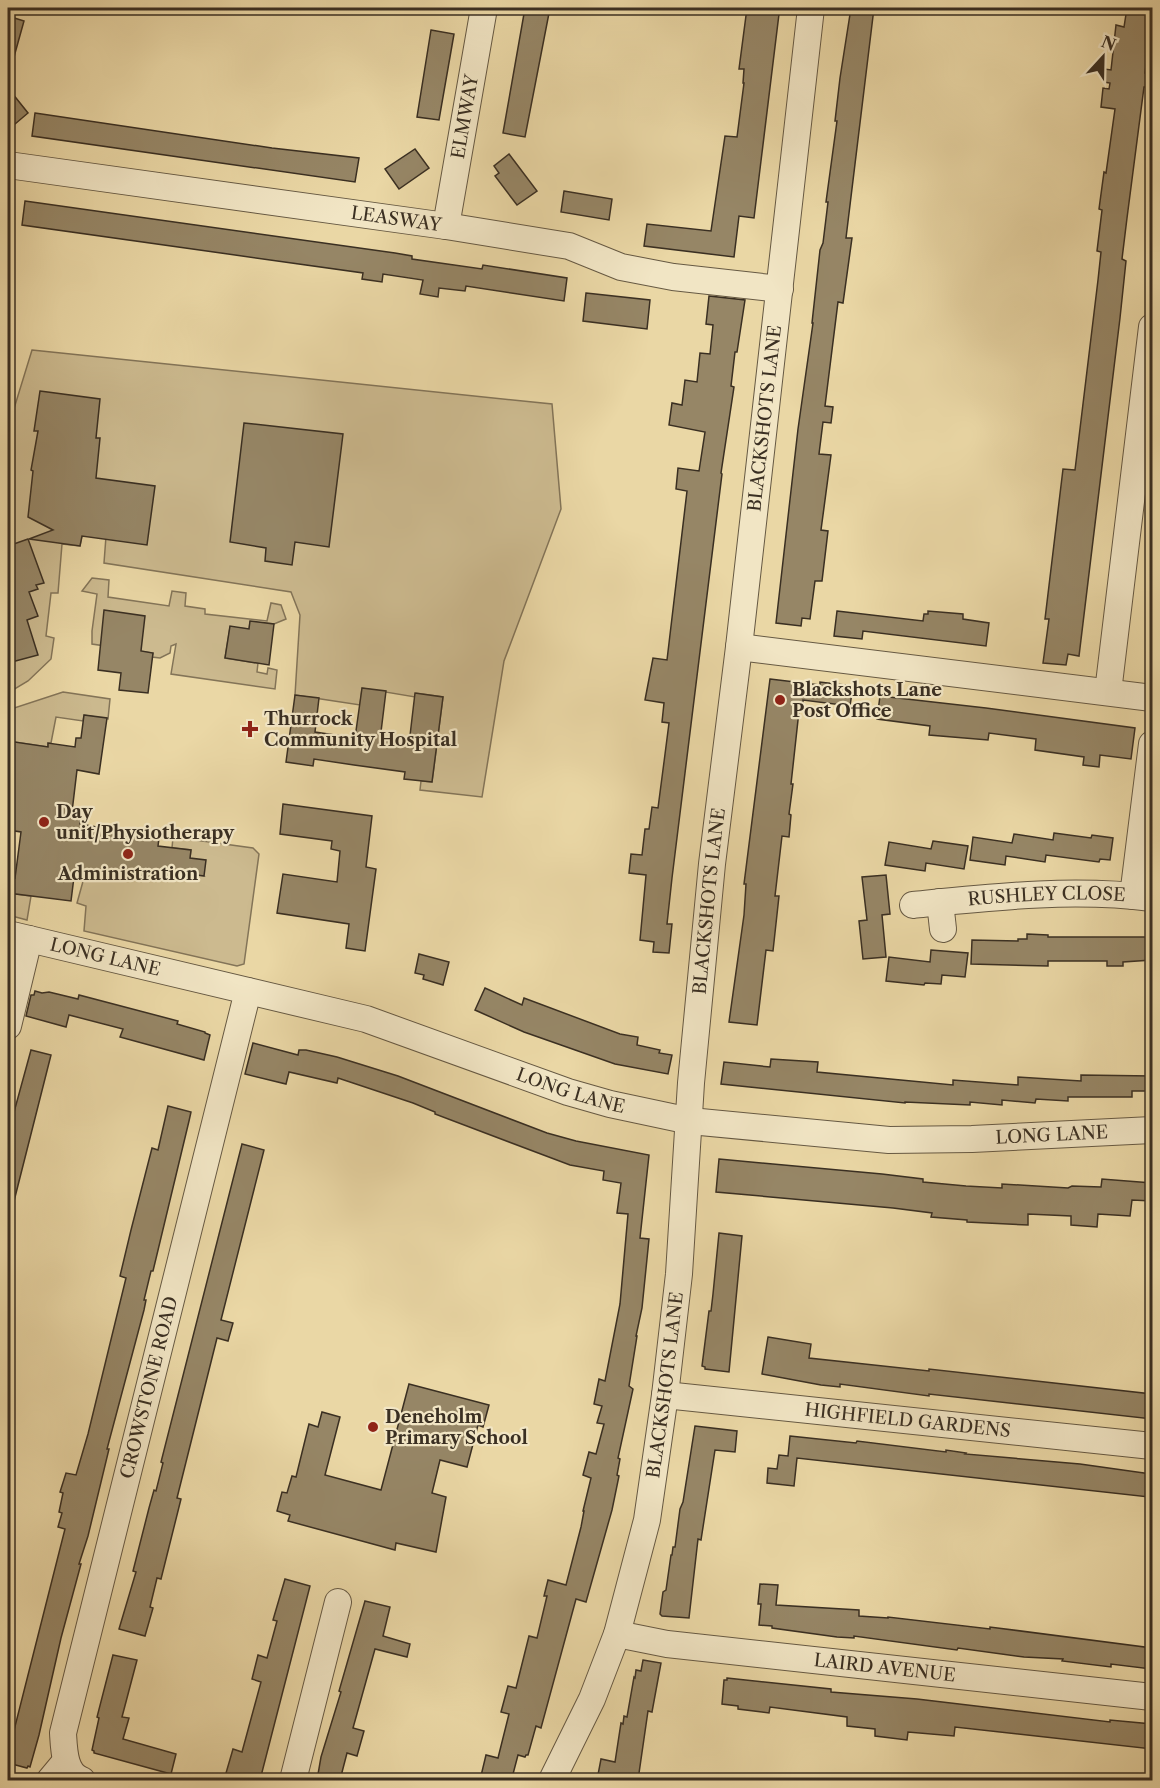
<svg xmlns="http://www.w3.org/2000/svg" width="1160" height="1788" font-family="'Libre Caslon Text',serif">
<rect width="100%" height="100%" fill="#ead7a5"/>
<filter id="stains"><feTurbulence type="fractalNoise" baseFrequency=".00333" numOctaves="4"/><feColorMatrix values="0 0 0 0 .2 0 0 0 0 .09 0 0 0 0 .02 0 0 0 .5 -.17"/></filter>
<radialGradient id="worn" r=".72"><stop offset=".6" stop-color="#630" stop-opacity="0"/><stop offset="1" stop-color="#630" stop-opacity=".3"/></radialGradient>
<g fill="#ccba8f" stroke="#837458" stroke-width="1.5">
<polygon points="32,350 552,404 561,509 504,661 482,797 420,790 421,781 432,782 443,697 416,693 415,697 362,688 360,705 295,695 300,615 291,592 104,563 107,523 84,525 80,546 62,544 58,593 51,593 46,636 54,638 51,659 28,681 8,693 8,428"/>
<polygon points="92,578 109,580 108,597 169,606 172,591 186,593 185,606 205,609 205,614 267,621 271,603 281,605 286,619 274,624 250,622 249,629 230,627 225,658 258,663 257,672 267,674 268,668 277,670 275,689 171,674 176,644 171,646 170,653 160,658 152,657 153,653 92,644 92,631 97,594 82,591"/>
<polygon points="63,692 110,699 108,719 84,715 83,721 56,717 51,743 48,743 48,747 8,741 8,710"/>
<polygon points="173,837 253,848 259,854 244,964 237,966 84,931 86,906 77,903 87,867 121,876 121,873 153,878 154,872 168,877 188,879 190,874 204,876 190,858 191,850 172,848"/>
<polygon points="8,893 31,896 27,920 8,915"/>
</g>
<g fill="#968666" stroke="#3a2f22" stroke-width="1.5">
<polygon points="525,8 550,8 525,137 503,133"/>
<polygon points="747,8 779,8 778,14 779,14 754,218 739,216 734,257 644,246 647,224 711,231 725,136 737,137 744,83 743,83 744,69 739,69"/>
<polygon points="851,8 874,8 846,238 852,238 843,303 838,302 825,406 833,407 831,423 823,422 819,454 831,455 821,530 828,531 822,581 815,581 810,619 802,618 801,626 776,623 798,429 813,323 812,323 820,250 823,243 828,202 826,202 837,121 835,121 840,78"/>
<polygon points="1127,8 1152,8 1152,41 1149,41 1145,73 1147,74 1146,87 1144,87 1127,218 1122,259 1126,261 1120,318 1079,656 1068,654 1066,665 1043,663 1049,619 1045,619 1063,469 1075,470 1098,280 1101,252 1097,251 1102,210 1099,209 1104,172 1106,173 1115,109 1101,107 1103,88 1109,89 1110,83 1104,82 1105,69 1111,70 1116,25 1124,27"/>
<polygon points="8,16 24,21 12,64 8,63"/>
<polygon points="431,30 454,34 439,120 417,117"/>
<polygon points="8,88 28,113 8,130"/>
<polygon points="35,113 272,148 359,158 355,182 32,136"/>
<polygon points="415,149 429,168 399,189 385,169"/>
<polygon points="509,154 537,191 517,205 495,176 499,173 494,166"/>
<polygon points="564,191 612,199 609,220 561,212"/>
<polygon points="25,201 395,253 412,256 412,259 482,269 483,265 567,278 564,301 466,286 465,291 439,288 438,297 420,294 423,280 383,274 382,282 362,279 363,273 22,225"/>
<polygon points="586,293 650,300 647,329 583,321"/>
<polygon points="709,296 745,300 737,352 735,352 731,386 734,387 721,473 722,474 672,878 667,924 672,924 669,953 653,952 654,942 640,940 646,875 629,873 631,854 642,855 645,829 649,829 652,807 658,808 664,762 669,723 662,722 664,703 645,700 653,658 667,660 687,491 676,489 678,468 699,471 705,432 669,425 672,403 682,405 685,380 697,382 700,353 710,354 713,325 706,324"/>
<polygon points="40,391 100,399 96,438 100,438 96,478 155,486 147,545 82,536 80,546 29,539 53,530 28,517 33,471 31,470 38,431 34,431"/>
<polygon points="244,423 343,434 329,547 295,542 292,565 265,561 266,548 230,542"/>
<polygon points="28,539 44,583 36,585 38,589 29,592 38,616 27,620 38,655 8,663 8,546"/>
<polygon points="104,610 145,616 141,651 153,653 148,693 119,690 121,673 98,670"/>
<polygon points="837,611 923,621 924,614 928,614 928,611 963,614 963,619 989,623 986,646 863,631 862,639 834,636"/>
<polygon points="250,621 274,624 269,665 225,658 230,626 249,629"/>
<polygon points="770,679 820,685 820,682 853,686 850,706 803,700 802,711 799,711 791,784 793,784 789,814 791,815 789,837 782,836 775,896 779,896 773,951 766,950 757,1025 729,1022 744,915 746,884 744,884"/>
<polygon points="362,688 386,691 380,740 409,744 415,693 443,697 432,782 404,779 405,772 354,765 314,759 313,766 286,762 295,695 319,698 315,732 355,738"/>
<polygon points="880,696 986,708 1135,728 1131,759 1100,755 1099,767 1083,765 1084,757 1035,750 1036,739 989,733 988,740 929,735 930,726 877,719"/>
<polygon points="84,715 107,718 99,774 77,770 72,812 81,814 80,824 159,838 158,846 191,850 190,858 206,860 204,876 190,874 189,879 154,875 154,878 121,873 121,877 75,869 71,901 8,893 8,876 15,878 21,832 8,830 8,741 48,747 48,743 75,747 76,738 81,738"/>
<polygon points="283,804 372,816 366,867 376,869 365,951 346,948 349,924 277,913 283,874 337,882 340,851 331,849 332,841 280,834"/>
<polygon points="1054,833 1091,838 1092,835 1113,838 1110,860 1100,859 1099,862 1046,855 1045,862 1006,856 1005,865 970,860 973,837 1012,843 1014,834 1053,840"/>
<polygon points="933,841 968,846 964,869 926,863 925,871 885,865 889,842 931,849"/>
<polygon points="886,875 890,914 882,915 886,957 863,959 859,921 867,920 862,877"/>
<polygon points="1027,934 1048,935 1048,937 1152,937 1152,960 1123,962 1123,966 1107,966 1107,961 1048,961 1048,966 971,964 972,940 1018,941 1018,939 1027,939"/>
<polygon points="931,950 968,953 965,977 942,975 941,984 925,983 924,985 886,981 889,957 930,962"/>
<polygon points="419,954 449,962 443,985 423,979 424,975 415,973"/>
<polygon points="485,988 522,1005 524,998 620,1034 638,1037 637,1045 660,1050 659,1053 672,1055 668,1074 615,1064 524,1032 475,1010"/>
<polygon points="35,991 42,993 49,992 78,999 79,995 178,1021 177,1024 205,1032 205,1033 210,1035 204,1060 120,1037 123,1029 69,1015 66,1027 26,1016 31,995 34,995"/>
<polygon points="253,1043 298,1055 299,1050 306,1050 337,1057 398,1076 547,1133 576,1141 649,1155 640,1238 649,1239 642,1308 636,1336 637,1336 629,1386 633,1389 618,1458 620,1459 617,1475 619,1476 612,1510 586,1602 576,1599 541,1728 536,1726 528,1755 526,1755 525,1757 518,1755 512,1778 497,1775 496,1780 480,1780 486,1755 498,1758 509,1714 501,1712 508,1686 516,1688 529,1636 537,1638 547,1596 544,1596 548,1580 566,1585 581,1527 584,1511 583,1511 591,1478 583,1475 589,1452 596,1454 604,1424 597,1423 602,1406 594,1404 599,1379 605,1381 620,1304 628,1214 617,1213 621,1183 603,1180 604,1171 570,1165 435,1114 435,1112 413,1103 338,1078 337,1083 289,1072 286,1084 245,1074"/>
<polygon points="31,1050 51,1055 13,1205 8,1204 8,1134"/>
<polygon points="771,1059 818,1062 817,1072 953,1085 953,1080 1018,1085 1018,1077 1081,1081 1081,1075 1152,1076 1152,1091 1132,1091 1132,1097 1068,1097 1068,1101 1036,1099 1035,1103 1002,1100 1002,1105 970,1102 970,1105 905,1102 905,1103 721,1084 724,1062 770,1067"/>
<polygon points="168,1106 191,1112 189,1121 153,1271 151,1271 144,1300 146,1300 144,1310 107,1449 109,1449 88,1536 79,1564 81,1564 61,1638 39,1735 30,1767 28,1766 27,1768 8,1763 8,1754 65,1529 58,1527 62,1513 59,1512 63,1493 60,1492 66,1473 76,1475 88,1434 126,1278 120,1276 131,1230 152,1148 158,1150"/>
<polygon points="242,1144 264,1150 221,1320 233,1323 228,1341 217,1338 177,1498 181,1499 161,1579 157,1578 150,1607 153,1608 145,1636 119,1629 136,1572 133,1571 149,1508 154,1490 156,1491 163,1463 161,1462"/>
<polygon points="719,1159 882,1174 923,1179 923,1182 966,1186 1002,1188 1002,1184 1068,1188 1072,1186 1101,1187 1102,1179 1152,1183 1152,1201 1132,1200 1130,1216 1098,1214 1097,1227 1071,1225 1071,1216 1028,1214 1028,1225 967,1222 967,1220 931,1217 932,1213 893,1208 716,1192"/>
<polygon points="719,1233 742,1236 729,1372 705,1369 705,1367 702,1366 709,1311 711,1311 713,1294"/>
<polygon points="768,1337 811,1344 809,1358 929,1371 929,1369 1152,1394 1152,1419 929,1394 929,1396 840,1384 840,1387 821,1385 762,1374"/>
<polygon points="409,1384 489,1405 483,1427 478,1425 467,1467 440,1460 432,1493 446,1497 436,1552 396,1543 395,1550 288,1521 290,1515 277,1511 282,1492 287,1493 292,1476 296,1477 309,1424 318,1427 322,1412 340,1417 325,1475 381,1490"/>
<polygon points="695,1426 737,1431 735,1452 715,1450 701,1540 698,1539 689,1618 662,1616 660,1614 663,1592 666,1590 671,1555 672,1555 673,1547 675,1547 680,1509 683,1502"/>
<polygon points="790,1436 856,1443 857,1441 946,1452 946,1450 966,1453 965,1454 1080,1464 1144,1473 1151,1474 1149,1497 797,1458 794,1486 767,1483 768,1468 777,1469 779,1455 788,1456"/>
<polygon points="285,1579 310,1586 260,1780 224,1780 233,1749 242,1752 261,1682 252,1679 258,1655 267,1658 277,1621 273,1620"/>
<polygon points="760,1584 778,1585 776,1605 859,1610 859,1616 888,1618 888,1617 990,1629 990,1627 1152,1648 1151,1669 1111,1664 1111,1667 1062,1661 1063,1659 1024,1657 958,1648 957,1650 854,1636 854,1638 837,1637 772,1628 772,1626 759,1625 761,1604 758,1604"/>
<polygon points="365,1601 390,1607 383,1636 410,1644 407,1657 375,1649 353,1728 364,1731 357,1756 347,1753 340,1780 317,1780 321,1757 341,1692 339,1691"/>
<polygon points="113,1655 137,1660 122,1717 129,1718 123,1739 176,1754 171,1774 94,1753 94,1751 92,1750 99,1718 97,1717"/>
<polygon points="643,1660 661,1663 652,1712 648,1711 638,1780 597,1780 601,1759 615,1762 621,1723 623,1724 624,1716 627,1717 634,1677 635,1678 636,1670 641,1671"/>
<polygon points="727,1678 831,1689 831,1692 917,1699 1110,1722 1110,1720 1152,1724 1152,1749 955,1727 954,1736 908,1732 907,1740 875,1736 875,1729 847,1726 847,1717 770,1707 769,1713 738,1709 738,1706 722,1704 724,1680 727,1680"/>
</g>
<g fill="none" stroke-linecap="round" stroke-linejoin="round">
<defs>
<g id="minor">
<path id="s1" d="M8 165 446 226 569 246 621 267 673 277 780 289"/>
<path id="s2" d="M446 226 484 8"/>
<polyline points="739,647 1152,698"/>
<polyline points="1108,692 1152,327"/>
<polyline points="1133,896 1152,744"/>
<polyline points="940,902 943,929"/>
<path id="s3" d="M913 905C993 897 1072 888 1152 898"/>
<path id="s4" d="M8 934 366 1019 568 1092 610 1104 690 1121 889 1140 972 1139 1152 1130"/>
<polyline points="8,1026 29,939"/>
<path id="s5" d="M665 1395 1152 1446"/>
<path id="s6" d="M617 1634 667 1644 1152 1697"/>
<polyline points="50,1780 65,1762"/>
<path id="s7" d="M82 1780C64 1774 64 1749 63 1733L248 991"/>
<polyline points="293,1780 338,1602"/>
<path id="s8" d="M552 1780 592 1699 617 1634 647 1520 665 1395 679 1274 691 1083 712 864 739 647 811 8"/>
</g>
</defs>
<use href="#minor" stroke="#665943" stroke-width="28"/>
<use href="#minor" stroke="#f1e5c4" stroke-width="26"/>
</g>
<g fill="#8f2418" stroke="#f1e5c4" stroke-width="2">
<circle cx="780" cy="700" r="6"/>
<path d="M247 720h6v6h6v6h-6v6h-6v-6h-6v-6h6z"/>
<circle cx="44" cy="822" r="6"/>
<circle cx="128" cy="854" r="6"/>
<circle cx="373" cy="1427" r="6"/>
</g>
<g text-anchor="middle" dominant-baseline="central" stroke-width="4.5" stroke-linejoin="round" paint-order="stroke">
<g font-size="18" fill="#3a2f22" stroke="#f1e5c4">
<text stroke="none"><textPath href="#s2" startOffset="111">ELMWAY</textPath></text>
<text stroke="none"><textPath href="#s1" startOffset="392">LEASWAY</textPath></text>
<text stroke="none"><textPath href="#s8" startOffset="1386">BLACKSHOTS LANE</textPath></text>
<text stroke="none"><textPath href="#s3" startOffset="134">RUSHLEY CLOSE</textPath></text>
<text stroke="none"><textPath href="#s8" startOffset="900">BLACKSHOTS LANE</textPath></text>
<text stroke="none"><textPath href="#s4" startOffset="100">LONG LANE</textPath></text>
<text stroke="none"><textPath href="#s4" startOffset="585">LONG LANE</textPath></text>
<text stroke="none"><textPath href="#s4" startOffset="1071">LONG LANE</textPath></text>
<text stroke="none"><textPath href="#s8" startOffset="414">BLACKSHOTS LANE</textPath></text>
<text stroke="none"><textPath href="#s7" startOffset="410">CROWSTONE ROAD</textPath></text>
<text stroke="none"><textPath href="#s5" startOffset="244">HIGHFIELD GARDENS</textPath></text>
<text stroke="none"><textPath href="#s6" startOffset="270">LAIRD AVENUE</textPath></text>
</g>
<g font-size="18" font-weight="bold" fill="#3a2f22" stroke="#f1e5c4" text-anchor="start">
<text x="792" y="690">Blackshots Lane<tspan x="792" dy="21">Post Office</tspan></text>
<text x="264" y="719">Thurrock<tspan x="264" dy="21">Community Hospital</tspan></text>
<text x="56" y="812">Day<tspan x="56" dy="21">unit/Physiotherapy</tspan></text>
<text x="128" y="874" text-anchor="middle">Administration</text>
<text x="385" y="1417">Deneholm<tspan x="385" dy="21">Primary School</tspan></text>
</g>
</g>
<rect width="1160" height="1788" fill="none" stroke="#ead7a5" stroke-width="30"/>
<rect x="9" y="9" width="1142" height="1770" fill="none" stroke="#3a2f22" stroke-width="3"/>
<rect x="15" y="15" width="1130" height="1758" fill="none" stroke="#3a2f22" stroke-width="1.5"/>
<g transform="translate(1103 57) rotate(22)" stroke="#f1e5c4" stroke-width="4.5" paint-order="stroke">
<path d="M0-4.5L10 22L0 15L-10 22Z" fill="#3a2f22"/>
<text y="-9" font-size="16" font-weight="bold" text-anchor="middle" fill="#3a2f22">N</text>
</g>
<rect width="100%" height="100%" filter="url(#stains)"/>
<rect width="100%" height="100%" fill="url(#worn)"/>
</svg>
